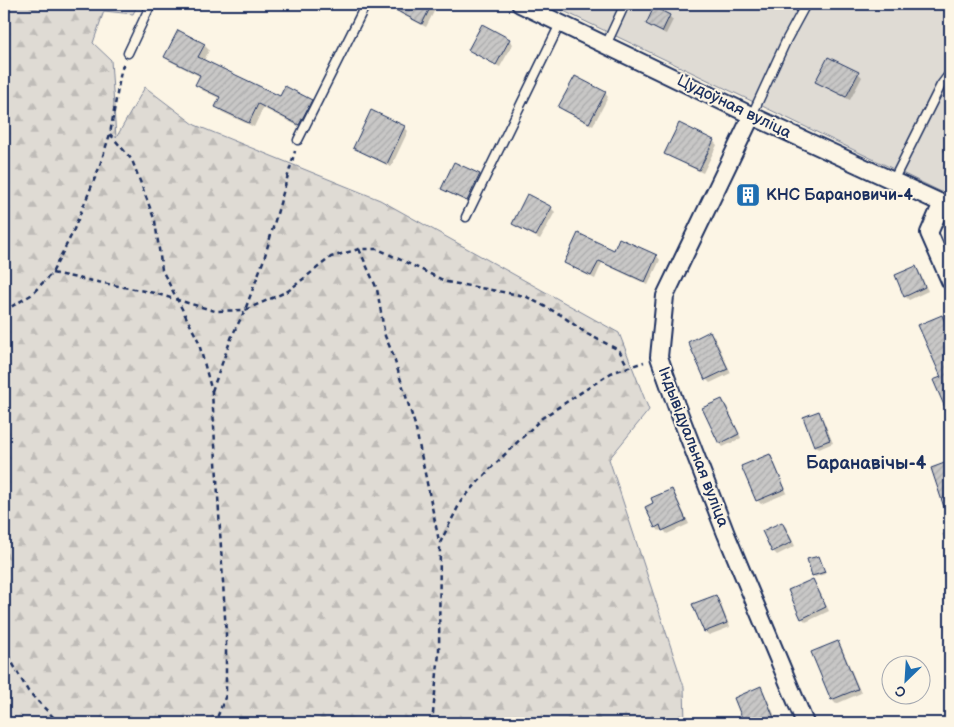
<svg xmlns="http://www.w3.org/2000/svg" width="954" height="727" font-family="'Balsamiq Sans',sans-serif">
<defs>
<pattern id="forest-firs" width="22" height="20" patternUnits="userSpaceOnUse" patternTransform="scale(1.25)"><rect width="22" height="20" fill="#dfdbd4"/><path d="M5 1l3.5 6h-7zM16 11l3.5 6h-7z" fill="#bfbcb8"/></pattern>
<pattern id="building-hatch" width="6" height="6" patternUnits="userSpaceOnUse" patternTransform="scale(1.25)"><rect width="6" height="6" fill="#c8c7c6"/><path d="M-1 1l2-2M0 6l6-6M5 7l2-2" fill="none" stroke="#ababac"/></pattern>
</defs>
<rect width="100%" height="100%" fill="#fcf5e5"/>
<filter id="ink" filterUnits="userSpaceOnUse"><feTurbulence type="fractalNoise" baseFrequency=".02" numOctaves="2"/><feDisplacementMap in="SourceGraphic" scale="10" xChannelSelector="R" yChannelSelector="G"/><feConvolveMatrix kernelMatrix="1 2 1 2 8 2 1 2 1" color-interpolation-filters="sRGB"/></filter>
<g filter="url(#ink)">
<polygon fill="url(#forest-firs)" stroke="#7d8599" points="4,4 138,4 133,14 104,11 93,43 111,60 116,138 145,87 195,125 380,200 619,333 649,410 609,459 684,687 685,723 4,723"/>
<polygon fill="#dfdbd4" stroke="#7d8599" points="549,4 950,4 950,196"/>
<g fill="#0003">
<polygon points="401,4 438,4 426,27 401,14 398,10"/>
<polygon points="669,16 673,20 666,34 651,27 647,24"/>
<polygon points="178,32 204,45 209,50 204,61 281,97 311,101 316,106 304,129 263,108 254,127 222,112 217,107 221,99 202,90 197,85 201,77 170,61 165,57"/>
<polygon points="509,40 513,44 500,67 473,53 470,49"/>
<polygon points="858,73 862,77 850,100 821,85 817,82"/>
<polygon points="605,93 608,97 593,126 564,111 560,107"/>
<polygon points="404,127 408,131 391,167 359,151 355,148"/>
<polygon points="950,135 950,157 943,151"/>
<polygon points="713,141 717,145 703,173 670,157 666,153"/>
<polygon points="479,175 483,179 471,204 446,192 443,188"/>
<polygon points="551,208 555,212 540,239 517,227 513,223"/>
<polygon points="620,239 657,256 660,260 648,285 602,263 595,279 569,266 566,262 614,251"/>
<polygon points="915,267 919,271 928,291 909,300 905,296"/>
<polygon points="942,317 945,320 950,332 950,410 946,407"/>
<polygon points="710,333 714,336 731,373 710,383 706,379 689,342"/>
<polygon points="722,400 726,404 741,438 723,447 720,443"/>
<polygon points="818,413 822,417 833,443 819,449 815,445"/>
<polygon points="769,455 773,459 787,493 761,504 757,500"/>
<polygon points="950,463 950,526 943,512 946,510 933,469"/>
<polygon points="672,490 675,494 689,524 667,534 663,529 659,531 656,527 655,504"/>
<polygon points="782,523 786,527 795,546 777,555 773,551"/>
<polygon points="950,531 950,549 947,545 942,534"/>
<polygon points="819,557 825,574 815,577 814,575"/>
<polygon points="812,580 816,584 829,611 806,622 802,618"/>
<polygon points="716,596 719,600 730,627 709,635 705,632"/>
<polygon points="837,643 841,646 861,693 836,704 832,700 812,653"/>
<polygon points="761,688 764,692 778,723 746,723 735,699"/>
<polygon points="864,719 868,723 855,723"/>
</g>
<g fill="url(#building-hatch)" stroke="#1b2f5e">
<polygon points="384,4 432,4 422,24"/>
<polygon points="654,7 670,15 662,32 646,24"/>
<polygon points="482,24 510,39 496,65 468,50"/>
<polygon points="178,30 205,44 198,57 280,96 285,86 312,100 299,125 258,104 249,123 215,107 220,97 195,85 200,75 164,57"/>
<polygon points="828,57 859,72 846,97 815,82"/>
<polygon points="575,76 606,92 589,123 558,107"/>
<polygon points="371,110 405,126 387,164 353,148"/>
<polygon points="679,123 714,140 699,170 664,154"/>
<polygon points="454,162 480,174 467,201 441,189"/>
<polygon points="527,194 552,207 536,236 512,224"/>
<polygon points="578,233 614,250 619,238 657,255 645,282 599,261 591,276 564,263"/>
<polygon points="916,266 925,287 904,297 895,275"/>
<polygon points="942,315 950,335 950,419 933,380 941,377 918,325"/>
<polygon points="710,331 728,369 705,380 688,342"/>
<polygon points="722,399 739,434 719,444 702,408"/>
<polygon points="819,411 830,440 814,446 803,417"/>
<polygon points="770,454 785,489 756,501 741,466"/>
<polygon points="950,461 950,518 948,519 931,468"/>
<polygon points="672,489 686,520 662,531 660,525 655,528 645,507 653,503 651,498"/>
<polygon points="782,522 792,542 772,552 762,531"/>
<polygon points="819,556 825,572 812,576 807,559"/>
<polygon points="813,579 826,607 801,619 788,590"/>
<polygon points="716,595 727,623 704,632 692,604"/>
<polygon points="838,641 858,689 831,700 811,652"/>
<polygon points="761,686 776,723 744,723 734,698"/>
</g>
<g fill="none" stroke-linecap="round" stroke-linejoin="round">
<defs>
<g id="lane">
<polyline points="606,45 625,4"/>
<polyline points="128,53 151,4"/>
<polyline points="752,115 787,39 806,4"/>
<polyline points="298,140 366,4"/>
<polyline points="893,181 941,85 950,73"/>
<polyline points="466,217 560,24"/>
</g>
<g id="street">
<polyline points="520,4 761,120 950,207"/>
<polyline points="752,115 665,296 659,357 676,405 726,534 805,723"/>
<polyline points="942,203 929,233 950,281"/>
</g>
</defs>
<use href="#lane" stroke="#1b2f5e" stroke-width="11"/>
<use href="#street" stroke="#1b2f5e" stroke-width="20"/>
<g stroke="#1b2f5e" stroke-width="2.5" stroke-dasharray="5 4" stroke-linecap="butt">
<polyline points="110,134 132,160 155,221 162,270 198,340 212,392 226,634 226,695 215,723"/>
<polyline points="359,249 377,289 385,336 392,352 415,425 439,541"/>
<polyline points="52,273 154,293 215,311 245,310 288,291 331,257 359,249 378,249 447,282 525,296 561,315 587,334 619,350 628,367"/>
<polyline points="4,311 31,295 52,273 72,234 99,168 110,134 121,71 124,62"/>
<polyline points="212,391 232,336 245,310 264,259 295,151"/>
<polyline points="4,648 28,691 59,723"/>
<polyline points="432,723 439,653 440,543 461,501 489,470 542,418 611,373 644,362"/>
</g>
<use href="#lane" stroke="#fcf5e5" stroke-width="8"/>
<use href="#street" stroke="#fcf5e5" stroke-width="16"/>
</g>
</g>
<defs>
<symbol id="building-square" viewBox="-11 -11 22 22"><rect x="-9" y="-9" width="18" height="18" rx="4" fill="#1f6fb2" stroke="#fcf5e5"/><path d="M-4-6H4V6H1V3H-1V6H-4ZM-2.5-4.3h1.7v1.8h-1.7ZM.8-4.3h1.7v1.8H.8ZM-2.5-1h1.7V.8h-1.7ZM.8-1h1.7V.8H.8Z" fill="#fff"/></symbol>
</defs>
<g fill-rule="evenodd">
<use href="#building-square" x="734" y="181" width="28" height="28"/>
</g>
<g text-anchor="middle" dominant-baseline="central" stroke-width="4" stroke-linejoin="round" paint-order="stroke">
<g font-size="16" fill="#1b2f5e" stroke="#fcf5e5">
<text transform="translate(734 107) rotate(26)">Цудоўная вуліца</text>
<text transform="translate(693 447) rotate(69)">Індывідуальная вуліца</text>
</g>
<g font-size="16" font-weight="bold" fill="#1b2f5e" stroke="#fcf5e5" text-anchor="start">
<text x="766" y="195">КНС Барановичи-4</text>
</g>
<g font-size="18" font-weight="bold" fill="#1b2f5e" stroke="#fcf5e5">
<text x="866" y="463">Баранавічы-4</text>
</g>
</g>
<rect width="954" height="727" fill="none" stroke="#fcf5e5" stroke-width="20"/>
<rect x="10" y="10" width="934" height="707" fill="none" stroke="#1b2f5e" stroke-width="2" filter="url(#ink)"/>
<g transform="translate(906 680) rotate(205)"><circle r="24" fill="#fcf5e5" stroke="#a2a6af"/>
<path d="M0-4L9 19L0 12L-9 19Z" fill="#1f6fb2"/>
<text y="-8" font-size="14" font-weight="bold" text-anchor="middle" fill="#1b2f5e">С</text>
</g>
</svg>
